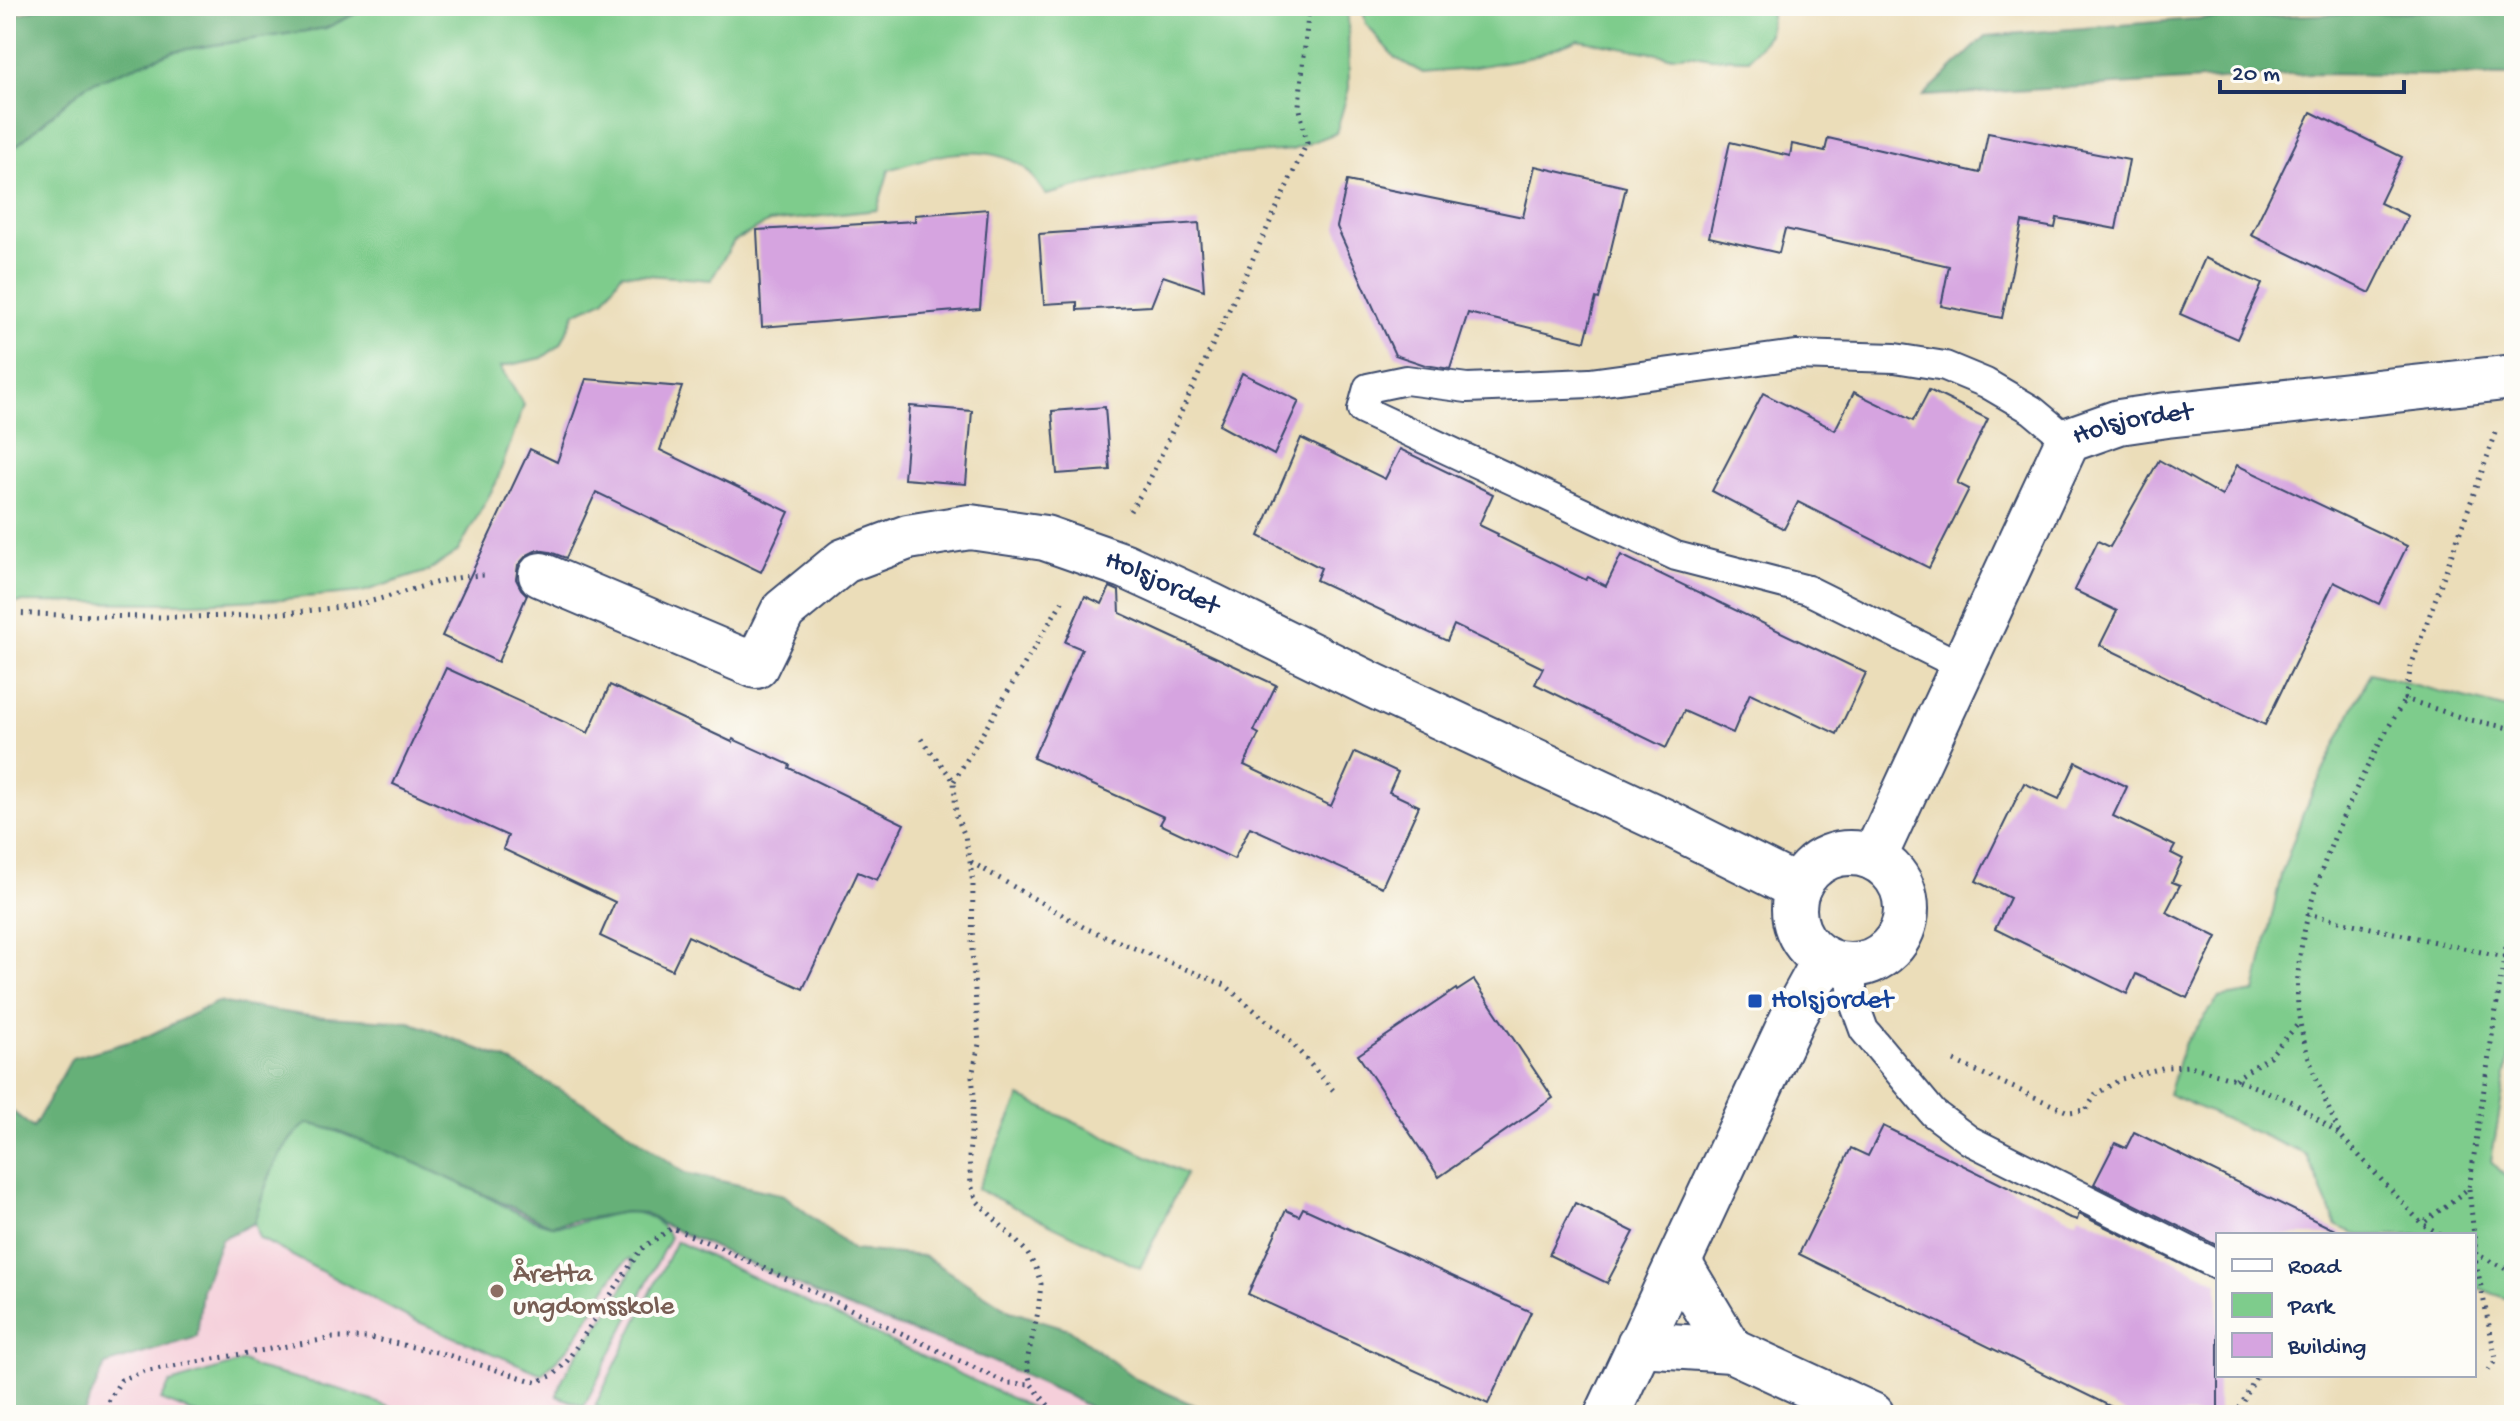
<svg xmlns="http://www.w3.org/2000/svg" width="2520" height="1421" font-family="'Gochi Hand',sans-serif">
<rect width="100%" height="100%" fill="#fdfcf7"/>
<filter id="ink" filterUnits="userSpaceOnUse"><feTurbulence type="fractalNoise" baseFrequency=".0125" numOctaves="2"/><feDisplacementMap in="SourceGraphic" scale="16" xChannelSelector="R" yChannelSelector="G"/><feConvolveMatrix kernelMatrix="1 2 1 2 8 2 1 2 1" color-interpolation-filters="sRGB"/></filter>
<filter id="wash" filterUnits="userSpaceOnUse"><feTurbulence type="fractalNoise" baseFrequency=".006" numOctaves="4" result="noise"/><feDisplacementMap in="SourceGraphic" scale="32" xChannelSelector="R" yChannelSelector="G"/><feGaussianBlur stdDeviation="1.8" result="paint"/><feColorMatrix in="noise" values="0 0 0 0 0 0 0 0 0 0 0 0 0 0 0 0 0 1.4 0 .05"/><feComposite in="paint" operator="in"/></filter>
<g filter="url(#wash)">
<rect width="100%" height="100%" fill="#ebddb9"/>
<polygon fill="#f5cfda" points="245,1023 1141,1415 67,1415"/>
<g fill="#7ecc8c" stroke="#4c7e75" stroke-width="2">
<path d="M371 6H1350L1348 20 1349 88 1336 133 1292 150 1192 158 1046 195C1039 186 1031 172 1022 166 981 141 930 156 889 170L877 210 769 222 734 241 711 280 622 273 604 300 575 313 561 344 542 358 500 367 524 405 496 483 458 551 428 571 362 592 283 599 195 603 6 602V155L86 85 174 51 326 28Z"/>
<polygon points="1362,6 1772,6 1769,34 1749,59 1711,58 1689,54 1668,56 1578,39 1532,57 1458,70 1423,73 1395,58 1366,24"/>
<polygon points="2370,673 2514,711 2514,1028 2491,1161 2514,1185 2514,1290 2509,1300 2474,1286 2474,1235 2358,1235 2337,1226 2307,1155 2168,1094 2184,1045 2219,998 2255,992 2281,875 2304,811"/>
<polygon points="1020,1097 1186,1174 1140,1268 977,1189"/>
<path d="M308 1123C368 1138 424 1167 479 1193 495 1201 535 1224 552 1225 597 1229 636 1187 670 1237L584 1406 557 1396C564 1364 589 1342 606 1315 617 1300 626 1282 633 1265L630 1258C613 1268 586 1327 569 1347 561 1356 551 1365 542 1374L409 1318 259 1238 254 1223C264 1189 277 1145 308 1123Z"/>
<polygon points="676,1241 1047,1415 615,1415 595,1406"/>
<polygon points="244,1361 256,1368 342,1390 411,1415 199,1415 161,1400 170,1383"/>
</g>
<g fill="#66b078" stroke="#40706b" stroke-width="2">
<polygon points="47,6 371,6 326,28 174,51 86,85 6,155 6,18"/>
<polygon points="2514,8 2514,76 2309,74 1923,96 1986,36 2193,19"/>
<path d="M217 1002 310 1016 410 1022 507 1060 605 1115 685 1173 784 1195 853 1250 924 1256 1010 1311 1069 1329 1136 1379 1216 1415H1103L1065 1394 987 1359 841 1305 660 1223 645 1213 625 1212 551 1225 413 1162 334 1130 308 1123C277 1144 264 1189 254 1223L221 1239 202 1290 197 1337 105 1365 83 1415H6V1106L33 1128 72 1058 146 1037Z"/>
</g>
<g id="blocks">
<g fill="#d6a4e0">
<polygon points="2311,112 2402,157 2380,203 2408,216 2370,293 2251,235"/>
<polygon points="1988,133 2129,160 2116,229 2057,218 2055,228 2022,222 2002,318 1941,306 1949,266 1785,229 1779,253 1709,237 1730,142 1790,156 1792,144 1825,151 1828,138 1980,173"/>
<polygon points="1535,166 1626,187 1599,299 1596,298 1585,341 1468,313 1450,369 1425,365 1395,355 1337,227 1347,181 1523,217"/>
<polygon points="988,209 980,309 762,327 757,230 915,221 915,215"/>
<polygon points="1199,223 1204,290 1163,276 1151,306 1077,310 1077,302 1044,304 1039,234"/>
<polygon points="2205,258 2262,284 2237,339 2180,314"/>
<polygon points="1242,373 1299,401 1274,455 1219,425"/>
<polygon points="586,379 682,387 660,450 789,512 761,572 596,492 566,558 550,552 537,550 527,555 518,565 516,579 521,589 527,595 498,662 442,636 530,449 557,462"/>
<polygon points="1929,390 1988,419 1957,483 1969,489 1929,568 1798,502 1784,529 1712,491 1763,393 1835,430 1854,392 1913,421"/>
<polygon points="910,406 972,411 966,484 904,479"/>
<polygon points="1105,407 1110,470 1057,474 1052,411"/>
<polygon points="1301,438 1385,479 1400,449 1493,494 1479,525 1498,534 1497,536 1586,580 1588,577 1606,586 1621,555 1866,673 1837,734 1750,693 1733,733 1684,711 1666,748 1535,684 1543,668 1454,625 1447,641 1316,580 1321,568 1259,536"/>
<polygon points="2159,460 2222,496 2237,465 2407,546 2379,604 2334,582 2265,725 2100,645 2117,611 2074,590 2098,541 2110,547"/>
<polygon points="1110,587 1119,591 1120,613 1276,685 1254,731 1259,734 1244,765 1331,806 1355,752 1398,772 1389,792 1419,806 1382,887 1250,827 1234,859 1160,824 1164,817 1033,758 1082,649 1065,642 1085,596 1102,604"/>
<polygon points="446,668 588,733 610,685 732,742 733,739 790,765 789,768 904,824 877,880 858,872 803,989 688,936 672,970 600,936 615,902 503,849 508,836 393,784"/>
<polygon points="2076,762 2127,787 2113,816 2175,846 2171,853 2183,859 2172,882 2180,885 2166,912 2217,937 2187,998 2136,974 2127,994 1995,929 2010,898 1976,881 2024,783 2059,799"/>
<polygon points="1474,980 1553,1098 1439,1177 1358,1055 1456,989 1457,991"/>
<polygon points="1883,1126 2068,1217 2077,1220 2079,1214 2218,1282 2218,1415 2128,1415 1799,1254 1851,1148 1868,1156"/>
<polygon points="2134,1132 2345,1235 2218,1235 2218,1246 2094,1184 2115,1143 2126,1148"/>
<polygon points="1575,1203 1634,1232 1607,1283 1549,1255"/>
<polygon points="1303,1208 1531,1312 1488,1404 1248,1294 1286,1210 1299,1216"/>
</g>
</g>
</g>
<g filter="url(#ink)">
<use href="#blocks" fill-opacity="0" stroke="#3a496c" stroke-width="2"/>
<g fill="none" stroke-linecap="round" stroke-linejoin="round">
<defs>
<g id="service">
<polyline points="1961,666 1808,590 1676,556 1362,410 1368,388 1406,380 1467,388 1590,383 1796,355 1895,358 1945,366 1986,383 2032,410 2068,440"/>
<polyline points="1852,966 1852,997 1864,1030 1933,1113 1969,1140 2218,1265"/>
</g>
<g id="minor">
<path id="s1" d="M541 575 756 666 783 611 844 561 908 537 970 527 1045 538 1125 566 1210 605 1372 685 1664 821 1798 888"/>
<circle cx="1850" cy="909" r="56"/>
<path id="s2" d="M1874 858 2068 440 2119 422 2167 415 2514 377"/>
<polyline points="1679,1263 1731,1350"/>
<polyline points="1639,1344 1731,1350 1872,1415"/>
<polyline points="1607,1415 1793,1017 1825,959"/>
</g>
</defs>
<use href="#service" stroke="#3a496c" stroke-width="32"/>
<use href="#minor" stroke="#3a496c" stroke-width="48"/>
<g stroke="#3a496c" stroke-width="5" stroke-dasharray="2 6" stroke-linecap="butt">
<polyline points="2496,433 2411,666 2405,699 2466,719 2514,729"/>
<polyline points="1130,511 1148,483 1307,143 1299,105 1309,6"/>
<path d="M6 613C118 617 235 622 347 606 395 599 439 575 489 575"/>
<polyline points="921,739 954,781 956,815 965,836 970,862 973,885 972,950 979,1044 972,1076 974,1095 969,1157 971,1185 977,1201 1026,1251 1036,1268 1041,1284 1038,1312 1027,1361 1028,1371 1031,1384 1056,1415"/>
<polyline points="954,781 1063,600"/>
<polyline points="971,862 1085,928 1225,985 1290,1041 1333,1090"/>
<polyline points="2307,914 2504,957 2469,1188 2422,1224"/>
<polyline points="2504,957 2514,907"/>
<polyline points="1954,1061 2068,1112 2086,1110 2096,1094 2121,1079 2166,1067 2190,1066 2235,1079 2293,1102 2340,1135 2422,1224 2442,1235"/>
<polyline points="2235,1079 2270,1056 2299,1023"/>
<path d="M2339 1132C2323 1096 2307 1061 2300 1023 2283 923 2355 783 2405 699"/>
<polyline points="2469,1189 2476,1254 2514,1273"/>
<polyline points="2474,1253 2496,1359 2489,1370"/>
<polyline points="100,1415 121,1380 145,1371 333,1338 370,1338 441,1353 536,1382 554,1375 567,1361 641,1249 672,1228 721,1248 1007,1383 1031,1384"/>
<polyline points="2236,1415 2257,1375"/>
</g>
<use href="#service" stroke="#fff" stroke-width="28"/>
<use href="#minor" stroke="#fff" stroke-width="44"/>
</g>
</g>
<rect fill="#1a4fb4" stroke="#fdfcf7" stroke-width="3" x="1747" y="993" width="16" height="16" rx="4"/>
<circle fill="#8d6e63" stroke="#fdfcf7" stroke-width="3" cx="497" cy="1291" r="8"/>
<g text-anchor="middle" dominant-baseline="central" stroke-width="8" stroke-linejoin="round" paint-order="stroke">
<g font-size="28" fill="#1b2f5e" stroke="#fdfcf7">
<text stroke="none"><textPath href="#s2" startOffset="528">Holsjordet</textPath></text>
<text stroke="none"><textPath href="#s1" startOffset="706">Holsjordet</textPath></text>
</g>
<g font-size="28" fill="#164399" stroke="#fdfcf7" text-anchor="start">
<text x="1771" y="1001">Holsjordet</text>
</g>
<g font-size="28" fill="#785e54" stroke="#fdfcf7" text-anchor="start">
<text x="513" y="1275">Åretta<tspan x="513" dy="32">ungdomsskole</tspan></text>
</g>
</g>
<rect width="2520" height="1421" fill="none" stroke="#fdfcf7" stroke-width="32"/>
<rect x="2216" y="1233" width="260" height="144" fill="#fdfcf7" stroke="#a3aaba" stroke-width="2"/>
<rect x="2232" y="1259" width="40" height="12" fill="#ffffff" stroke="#a3aaba" stroke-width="2"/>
<text x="2288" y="1273" font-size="24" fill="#1b2f5e">Road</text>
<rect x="2232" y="1293" width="40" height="24" fill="#7ecc8c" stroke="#a3aaba" stroke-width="2"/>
<text x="2288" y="1313" font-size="24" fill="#1b2f5e">Park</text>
<rect x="2232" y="1333" width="40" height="24" fill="#d6a4e0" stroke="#a3aaba" stroke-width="2"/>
<text x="2288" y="1353" font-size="24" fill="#1b2f5e">Building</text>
<path d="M2220 80v12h184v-12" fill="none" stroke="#1b2f5e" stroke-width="4"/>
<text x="2232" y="80" font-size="24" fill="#1b2f5e" stroke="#fdfcf7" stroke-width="6" paint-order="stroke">20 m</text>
</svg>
